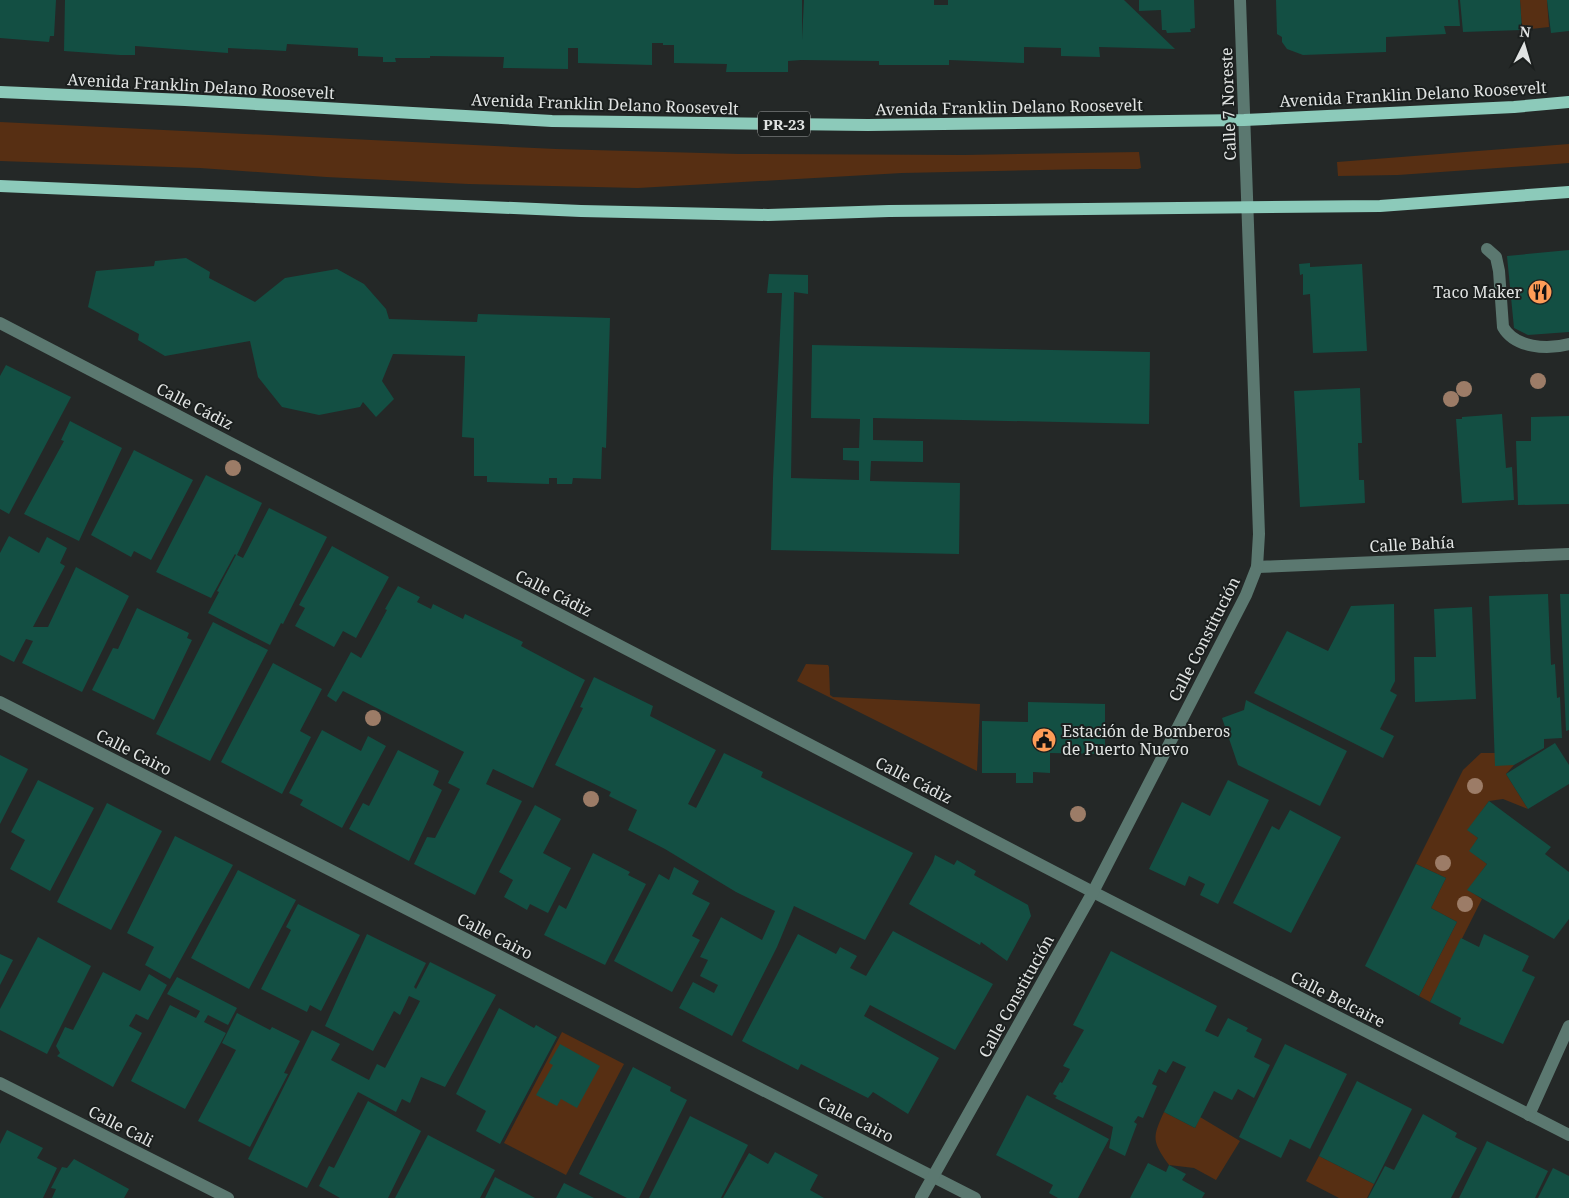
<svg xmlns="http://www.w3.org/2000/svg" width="1569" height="1198" font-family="'Noto Serif',serif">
<rect width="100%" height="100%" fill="#242827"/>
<g fill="#572f13">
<polygon points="1520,0 1547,0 1549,27 1522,30"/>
<polygon points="0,122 556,149 739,154 964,155 1139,152 1141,168 1138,169 1091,169 902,173 638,188 468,184 326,177 200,168 0,161"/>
<polygon points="1569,144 1569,163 1398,175 1338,176 1337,162"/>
<polygon points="806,664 828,665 829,667 830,695 833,697 980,704 977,771 797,681"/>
<polygon points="1481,753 1495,753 1514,765 1506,774 1528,809 1503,799 1489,801 1468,830 1478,838 1470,851 1487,864 1468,890 1482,899 1430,1002 1419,996 1457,922 1431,908 1446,878 1416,864 1463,770"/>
<polygon points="562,1032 624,1064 566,1175 504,1143"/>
<path d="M1164 1112 1195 1128 1200 1117 1240 1141 1216 1180 1194 1168 1169 1165C1152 1141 1152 1138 1164 1112Z"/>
<polygon points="1319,1156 1374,1184 1367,1198 1339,1198 1306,1181"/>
</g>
<g fill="#134f43">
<polygon points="0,0 56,0 54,36 50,36 49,42 0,38"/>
<polygon points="65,0 802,0 802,40 804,0 934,0 934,5 948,5 948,0 1124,0 1175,49 1099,47 1100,57 1061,56 1061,48 1024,47 1024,63 949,60 949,65 879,65 879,61 801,60 788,61 788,72 726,72 727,64 674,63 674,45 663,45 663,43 652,43 652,65 578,63 578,48 568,48 568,69 503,68 504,57 430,56 430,58 395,58 396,62 383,62 383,57 358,56 358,48 287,44 286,51 228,48 228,53 135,46 135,55 120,55 64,51"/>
<polygon points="1139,0 1194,0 1195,28 1190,29 1191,32 1167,33 1166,30 1162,30 1161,10 1139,11"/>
<polygon points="1276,0 1458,0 1460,26 1444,26 1446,34 1386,37 1386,52 1303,55 1287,49 1282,42 1282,37 1277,34"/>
<polygon points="1460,0 1520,0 1522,30 1463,32"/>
<polygon points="1547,0 1569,0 1569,31 1551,33"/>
<polygon points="1569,250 1569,332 1528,335 1514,328 1507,256"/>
<polygon points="186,258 210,272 209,278 255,302 285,278 337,269 364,284 386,309 389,319 477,322 478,314 610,318 606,448 602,447 601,479 573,478 572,484 557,484 557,478 549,478 549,484 487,482 487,476 474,476 474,438 462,437 465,356 393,354 382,381 394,399 376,417 363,402 360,407 319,415 282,407 258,377 250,341 165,356 138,340 139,334 88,307 96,271 154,266 155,261"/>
<polygon points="1310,263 1310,267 1362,264 1367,351 1313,353 1310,294 1303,295 1303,274 1300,275 1299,264"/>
<polygon points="769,274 808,275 808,294 794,292 791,478 859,480 859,461 843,460 843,448 859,448 860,419 811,418 812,345 1150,352 1149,424 873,418 873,440 923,441 923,462 871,461 870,481 960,483 959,554 771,550 773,478 782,293 767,293"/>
<polygon points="6,365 71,397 9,514 0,509 0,376"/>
<polygon points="1360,388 1362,443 1358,443 1359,480 1364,480 1365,503 1300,507 1294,391"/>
<polygon points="1502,414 1506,468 1512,467 1514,500 1462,503 1456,419 1462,419 1462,417"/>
<polygon points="1569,416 1569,504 1518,505 1516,441 1531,441 1531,417"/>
<polygon points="70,421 122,448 79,541 24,514 64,441 61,440"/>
<polygon points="134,450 193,480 151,560 134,551 131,557 91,535"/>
<polygon points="206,475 262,503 237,555 243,558 269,508 327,537 283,624 281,623 270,645 208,613 219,592 217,591 236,555 235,554 211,598 156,572"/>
<polygon points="9,536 39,553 47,537 67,548 60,563 65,566 33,627 48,627 76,567 129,596 82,692 22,663 33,641 26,639 14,662 0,655 0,553"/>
<polygon points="332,546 389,577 356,638 343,631 334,647 295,626 305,608 299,605"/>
<polygon points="398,586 420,597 417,602 431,609 433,604 463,619 465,614 523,642 521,646 585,680 533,788 493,769 486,784 522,801 475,895 414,864 427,837 435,838 460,789 448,783 464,752 343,691 336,702 327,696 351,652 361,658 387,610 385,609"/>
<polygon points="1548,594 1551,665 1555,664 1557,698 1560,697 1562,738 1544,739 1544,748 1514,765 1495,766 1489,596"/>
<polygon points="1560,594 1569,594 1569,730 1566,731"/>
<polygon points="1394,604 1395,681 1390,691 1397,695 1380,729 1394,736 1383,758 1254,693 1287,631 1328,651 1351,606"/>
<polygon points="1472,607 1476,699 1415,702 1414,657 1436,657 1434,609"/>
<polygon points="137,608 189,633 187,638 192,640 154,720 92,690 113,648 118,649"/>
<polygon points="213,622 268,650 210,761 156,734"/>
<polygon points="273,663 322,689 300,731 311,737 282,794 221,762"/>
<polygon points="594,677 653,706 650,716 716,750 688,804 696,808 724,753 763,772 761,777 913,853 865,940 794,906 777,947 732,1036 679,1008 693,982 714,993 718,985 700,976 708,960 700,957 721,917 762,940 775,911 736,892 665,849 628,830 637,810 609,796 611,792 555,765 583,708 580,707"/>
<polygon points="1246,700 1347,751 1320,806 1238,765 1222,718 1244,710"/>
<polygon points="1028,702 1105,704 1105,754 1050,753 1050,773 1033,772 1033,783 1016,783 1016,773 982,773 982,721 1028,722"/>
<polygon points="322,730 361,751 368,736 386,746 342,828 300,805 303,800 289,793"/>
<polygon points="1555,743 1569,765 1569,784 1528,809 1506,774"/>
<polygon points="398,750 439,771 433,785 442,790 409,861 349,829 363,803 369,806"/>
<polygon points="0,755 28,769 0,824"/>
<polygon points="38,780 94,808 50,891 10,869 25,840 11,832"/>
<polygon points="1228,780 1269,800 1218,904 1200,895 1205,884 1189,876 1185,886 1149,869 1182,802 1210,816"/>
<polygon points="1489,801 1551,847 1545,854 1569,872 1569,919 1554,939 1467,890 1487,864 1469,851 1478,838 1467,830"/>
<polygon points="107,803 162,831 111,930 57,902"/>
<polygon points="535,805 561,819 543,853 571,868 548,913 530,904 527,910 504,897 513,880 499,872"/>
<polygon points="1290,810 1341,837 1291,933 1233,903 1272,826 1279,830"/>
<polygon points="175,836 233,865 170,979 145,965 154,947 127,933"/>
<polygon points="593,853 630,872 628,875 646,884 605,965 544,935 559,905 566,909"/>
<polygon points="935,855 954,865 957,860 976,871 974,875 1028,905 1031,916 1007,961 981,942 980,945 909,904 933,862"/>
<polygon points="1416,864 1446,878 1431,908 1457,922 1419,996 1365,966"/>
<polygon points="674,867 699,881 692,894 710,903 692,936 700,940 672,992 614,961 659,874 669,880"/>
<polygon points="238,870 296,900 249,989 191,958"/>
<polygon points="298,904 360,935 321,1011 310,1005 307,1012 261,989 291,930 286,927"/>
<polygon points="893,931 993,984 955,1050 870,1005 864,1016 939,1058 908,1114 873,1092 868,1098 801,1064 798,1070 742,1041 798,934 836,954 840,947 857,956 850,968 866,976"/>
<polygon points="367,934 426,963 414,987 416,989 430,962 496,995 445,1087 421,1077 410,1103 402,1099 396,1112 358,1092 307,1188 248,1159 312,1030 340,1044 331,1060 369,1080 377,1064 385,1068 420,1001 409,996 400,1015 394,1011 373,1051 325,1026"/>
<polygon points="1484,934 1529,956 1522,971 1535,977 1503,1044 1459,1024 1461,1018 1430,1002 1461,938 1479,947"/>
<polygon points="38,937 91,966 47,1054 0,1030 0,1009"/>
<polygon points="1111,951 1217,1006 1205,1031 1218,1037 1228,1018 1248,1028 1246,1031 1262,1039 1254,1057 1270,1065 1254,1098 1238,1089 1232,1100 1214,1091 1195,1128 1164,1112 1186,1067 1173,1061 1166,1073 1159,1069 1152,1084 1157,1086 1143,1118 1138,1116 1134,1122 1137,1124 1125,1156 1109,1148 1113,1127 1055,1098 1057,1096 1053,1094 1060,1082 1062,1083 1070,1069 1063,1066 1084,1030 1073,1025"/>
<polygon points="0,954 13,960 0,985"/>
<polygon points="103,972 140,991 149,974 167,985 148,1020 136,1014 129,1026 142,1033 113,1087 57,1056 60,1053 56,1046 65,1027 73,1030"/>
<polygon points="177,977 237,1008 228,1025 208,1015 204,1022 226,1033 185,1109 131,1081 170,1005 196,1018 200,1011 167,994"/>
<polygon points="499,1008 534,1028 536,1025 557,1037 500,1144 476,1131 486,1111 456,1094"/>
<polygon points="237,1013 270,1030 272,1027 300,1041 284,1073 288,1074 250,1147 198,1121 236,1050 222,1043"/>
<polygon points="560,1044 600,1066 577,1108 561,1099 557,1106 536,1095 553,1065 549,1063"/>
<polygon points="1285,1044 1347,1074 1310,1149 1290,1139 1281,1158 1239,1137"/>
<polygon points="633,1067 671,1087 670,1091 687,1100 639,1198 627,1198 579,1174"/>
<polygon points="1357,1081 1412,1109 1374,1184 1319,1156"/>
<polygon points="1027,1095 1109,1139 1078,1198 1058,1198 1049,1193 1053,1185 996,1155"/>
<polygon points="368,1101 421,1131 388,1198 340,1198 319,1186 329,1166 334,1168"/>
<polygon points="1423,1114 1457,1133 1455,1137 1477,1148 1451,1198 1368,1198 1385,1166 1394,1170"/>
<polygon points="690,1116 748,1145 721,1198 649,1198"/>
<polygon points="7,1130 43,1148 37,1158 57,1168 43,1198 0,1198 0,1144"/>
<polygon points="428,1135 495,1170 480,1198 395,1198"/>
<polygon points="1487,1141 1548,1171 1535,1198 1459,1198"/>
<polygon points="775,1152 818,1175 810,1190 824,1198 723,1198 749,1153 768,1164"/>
<polygon points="74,1159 129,1189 124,1198 52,1198 56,1189 51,1188 62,1167 67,1168"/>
<polygon points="1148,1163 1166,1172 1169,1165 1186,1174 1182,1180 1205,1193 1202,1198 1130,1198"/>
<polygon points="1553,1168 1569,1176 1569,1198 1538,1198"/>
<polygon points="495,1177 535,1198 485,1198"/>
<polygon points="564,1183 594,1198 556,1198"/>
</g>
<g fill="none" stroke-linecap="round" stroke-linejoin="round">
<g stroke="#5b7870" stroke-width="12">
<path d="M1487 249 1496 257 1499 271 1503 327C1515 348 1547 350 1569 344"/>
<polyline points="0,323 1093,892 1569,1135"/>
<polyline points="1257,567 1569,554"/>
<polyline points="0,702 975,1198"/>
<polyline points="0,1083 228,1198"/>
<polyline points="1529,1115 1569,1026"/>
<polyline points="921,1198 1093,892 1246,595 1257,567 1259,534 1240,0"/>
</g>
<g stroke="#8ccaba" stroke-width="12">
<polyline points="0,92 185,100 552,121 868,125 1244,120 1514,107 1569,102"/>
<polyline points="0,186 581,211 768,215 889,211 1380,206 1569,192"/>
</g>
</g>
<g fill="#9c7c67">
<circle cx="1538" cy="381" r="8"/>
<circle cx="1464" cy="389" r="8"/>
<circle cx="1451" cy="399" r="8"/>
<circle cx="233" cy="468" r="8"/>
<circle cx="373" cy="718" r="8"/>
<circle cx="1475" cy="786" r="8"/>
<circle cx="591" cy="799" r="8"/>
<circle cx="1078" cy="814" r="8"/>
<circle cx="1443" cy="863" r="8"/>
<circle cx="1465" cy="904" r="8"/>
</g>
<defs>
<symbol id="restaurant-disc" viewBox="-11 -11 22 22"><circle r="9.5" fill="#fe9c57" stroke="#1b1f1e"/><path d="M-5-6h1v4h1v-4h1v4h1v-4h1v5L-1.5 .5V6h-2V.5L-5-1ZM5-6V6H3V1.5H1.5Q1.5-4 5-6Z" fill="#111"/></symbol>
<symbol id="civic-disc" viewBox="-11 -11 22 22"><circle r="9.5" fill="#fe9c57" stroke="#1b1f1e"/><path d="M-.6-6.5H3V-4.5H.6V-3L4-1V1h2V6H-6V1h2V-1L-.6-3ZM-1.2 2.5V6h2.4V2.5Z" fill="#111"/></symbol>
</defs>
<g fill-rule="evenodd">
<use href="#restaurant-disc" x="1526" y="278" width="28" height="28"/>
<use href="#civic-disc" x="1030" y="726" width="28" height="28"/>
</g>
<g text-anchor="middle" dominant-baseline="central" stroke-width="4" stroke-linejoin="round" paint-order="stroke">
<rect fill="#1b1f1e" stroke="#a6a9a8" stroke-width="1" x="758" y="111.5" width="52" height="25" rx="4"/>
<g font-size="15" font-weight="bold" fill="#e1e4e3">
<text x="784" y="124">PR-23</text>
</g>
<g font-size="16" fill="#e1e4e3" stroke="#1b1f1e">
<text transform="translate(201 86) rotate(3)">Avenida Franklin Delano Roosevelt</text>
<text transform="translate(1413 94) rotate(-3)">Avenida Franklin Delano Roosevelt</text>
<text transform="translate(605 104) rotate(2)">Avenida Franklin Delano Roosevelt</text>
<text transform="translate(1228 104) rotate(-92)">Calle 7 Noreste</text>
<text transform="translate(1009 107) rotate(-1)">Avenida Franklin Delano Roosevelt</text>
<text transform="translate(195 406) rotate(27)">Calle Cádiz</text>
<text transform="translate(1412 544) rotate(-3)">Calle Bahía</text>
<text transform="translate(554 593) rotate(27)">Calle Cádiz</text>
<text transform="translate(1204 639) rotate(-63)">Calle Constitución</text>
<text transform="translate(134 752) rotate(27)">Calle Cairo</text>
<text transform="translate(914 780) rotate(27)">Calle Cádiz</text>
<text transform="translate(495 936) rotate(27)">Calle Cairo</text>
<text transform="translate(1016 996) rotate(-61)">Calle Constitución</text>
<text transform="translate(1338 999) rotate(27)">Calle Belcaire</text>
<text transform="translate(856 1119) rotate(27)">Calle Cairo</text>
<text transform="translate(121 1126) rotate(27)">Calle Cali</text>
</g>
<g font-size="16" fill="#e1e4e3" stroke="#1b1f1e" text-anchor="end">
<text x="1522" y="292">Taco Maker</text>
<text x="1062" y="731" text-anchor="start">Estación de Bomberos<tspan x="1062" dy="18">de Puerto Nuevo</tspan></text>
</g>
</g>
<g transform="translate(1524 45) rotate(5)" stroke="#1b1f1e" stroke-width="4" paint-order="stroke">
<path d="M0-4L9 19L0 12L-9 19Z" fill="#e1e4e3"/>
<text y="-8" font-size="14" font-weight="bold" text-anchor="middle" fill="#e1e4e3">N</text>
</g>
</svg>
